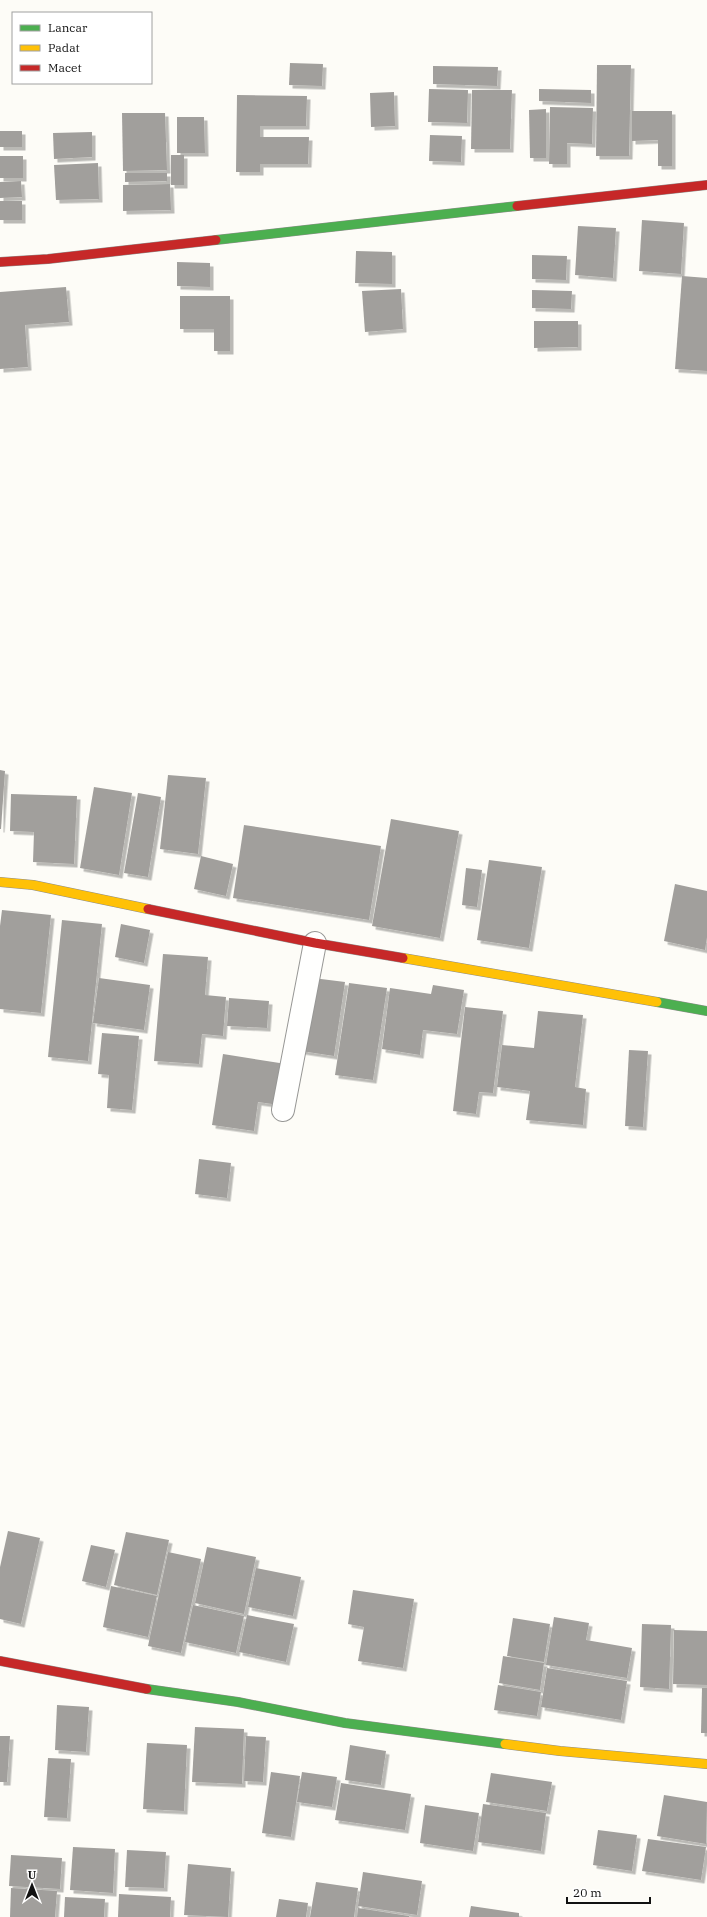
<svg xmlns="http://www.w3.org/2000/svg" width="707" height="1917" font-family="'IBM Plex Serif',serif">
<defs>
<filter id="shadow"><feDropShadow dx="3.5" dy="3.5" stdDeviation="0" flood-color="#0004"/></filter>
</defs>
<rect width="100%" height="100%" fill="#fdfcf7"/>
<g fill="#a19f9c" filter="url(#shadow)">
<polygon points="290,63 323,64 322,86 289,85"/>
<polygon points="597,65 631,65 629,156 596,156"/>
<polygon points="433,66 498,67 497,86 433,84"/>
<polygon points="429,89 468,90 467,123 428,122"/>
<polygon points="539,89 591,90 591,103 539,101"/>
<polygon points="472,90 512,90 510,149 471,149"/>
<polygon points="394,92 395,126 371,127 370,93"/>
<polygon points="237,95 307,96 306,126 260,126 260,137 309,137 308,164 260,164 260,172 236,172"/>
<polygon points="550,107 593,108 592,144 567,143 567,164 549,164"/>
<polygon points="546,109 546,158 530,158 529,110"/>
<polygon points="632,111 672,111 672,166 658,166 658,140 632,141"/>
<polygon points="122,113 165,113 167,170 123,171"/>
<polygon points="177,117 204,117 205,153 177,153"/>
<rect x="0" y="131" width="22" height="16"/>
<polygon points="92,132 92,157 54,159 53,133"/>
<polygon points="430,135 462,136 461,162 429,161"/>
<rect x="171" y="155" width="13" height="30"/>
<rect x="0" y="156" width="23" height="22"/>
<polygon points="98,163 99,199 56,200 54,165"/>
<polygon points="125,173 167,173 167,181 125,182"/>
<polygon points="21,181 22,197 0,198 0,182"/>
<polygon points="170,184 171,210 123,211 123,185"/>
<rect x="0" y="201" width="22" height="19"/>
<polygon points="642,220 684,223 681,274 639,271"/>
<polygon points="578,226 616,228 613,278 575,275"/>
<polygon points="356,251 392,252 392,284 355,283"/>
<polygon points="532,255 567,256 566,280 532,279"/>
<polygon points="177,262 210,263 210,287 177,286"/>
<polygon points="682,276 707,278 707,371 675,369"/>
<polygon points="66,287 69,322 25,325 28,367 0,369 0,292"/>
<polygon points="401,289 403,329 365,332 362,291"/>
<polygon points="532,290 572,291 571,309 532,308"/>
<polygon points="180,296 230,296 230,351 214,351 214,329 180,329"/>
<polygon points="534,321 578,321 578,347 534,348"/>
<polygon points="0,770 5,771 1,829 0,829"/>
<polygon points="168,775 206,778 198,854 160,849"/>
<polygon points="94,787 132,793 119,875 80,868"/>
<polygon points="138,793 161,797 148,877 124,873"/>
<polygon points="11,794 77,796 74,864 33,862 34,832 10,831"/>
<polygon points="391,819 459,831 440,938 372,926"/>
<polygon points="244,825 381,846 369,920 233,898"/>
<polygon points="201,856 233,864 226,896 194,889"/>
<polygon points="489,860 542,867 529,948 477,940"/>
<polygon points="466,868 482,870 477,907 462,905"/>
<polygon points="675,884 707,891 707,937 705,950 664,941"/>
<polygon points="2,910 51,915 41,1013 0,1009 0,926"/>
<polygon points="62,920 102,924 88,1061 48,1057"/>
<polygon points="121,924 150,930 144,963 115,957"/>
<polygon points="163,954 208,957 205,995 226,997 223,1036 202,1034 199,1064 154,1061"/>
<polygon points="99,978 150,985 144,1030 93,1023"/>
<polygon points="313,978 345,982 334,1056 301,1051"/>
<polygon points="349,983 387,988 373,1080 335,1075"/>
<polygon points="433,985 464,990 457,1034 423,1030 420,1055 382,1049 390,988 431,994"/>
<polygon points="229,998 269,1001 267,1028 227,1026"/>
<polygon points="465,1007 503,1011 493,1093 479,1092 476,1114 453,1111"/>
<polygon points="538,1011 583,1015 575,1087 586,1089 583,1125 526,1120 530,1091 497,1087 502,1045 534,1048"/>
<polygon points="102,1033 139,1036 132,1110 107,1108 109,1075 98,1074"/>
<polygon points="629,1050 648,1051 643,1127 625,1126"/>
<polygon points="223,1054 286,1064 279,1105 258,1102 254,1131 212,1125"/>
<polygon points="199,1159 231,1163 227,1198 195,1194"/>
<polygon points="8,1531 40,1538 21,1624 0,1619 0,1567"/>
<polygon points="126,1532 169,1540 157,1595 114,1585"/>
<polygon points="91,1545 115,1550 106,1587 82,1581"/>
<polygon points="207,1547 256,1557 244,1614 195,1603"/>
<polygon points="168,1552 201,1559 181,1653 148,1646"/>
<polygon points="256,1568 301,1577 293,1616 248,1607"/>
<polygon points="111,1586 157,1596 148,1637 103,1627"/>
<polygon points="353,1590 414,1599 403,1668 358,1661 364,1627 348,1624"/>
<polygon points="193,1605 244,1616 236,1653 185,1642"/>
<polygon points="247,1615 294,1624 286,1662 239,1652"/>
<polygon points="554,1617 589,1623 586,1640 632,1648 627,1678 546,1665"/>
<polygon points="513,1618 550,1624 544,1662 507,1656"/>
<polygon points="642,1624 671,1625 669,1689 640,1687"/>
<polygon points="674,1630 707,1631 707,1685 673,1684"/>
<polygon points="503,1656 544,1663 540,1690 499,1683"/>
<polygon points="547,1668 627,1681 621,1720 541,1707"/>
<polygon points="498,1685 541,1692 537,1716 494,1710"/>
<polygon points="702,1688 707,1688 707,1733 701,1733"/>
<polygon points="57,1705 89,1707 86,1752 55,1750"/>
<polygon points="195,1727 244,1729 242,1784 192,1782"/>
<polygon points="0,1736 10,1736 7,1782 0,1782"/>
<polygon points="246,1736 266,1737 263,1782 244,1781"/>
<polygon points="147,1743 187,1745 184,1811 143,1809"/>
<polygon points="350,1745 386,1751 381,1785 345,1780"/>
<polygon points="48,1758 71,1759 67,1818 44,1817"/>
<polygon points="271,1772 300,1776 291,1837 262,1833"/>
<polygon points="302,1772 337,1777 332,1807 297,1802"/>
<polygon points="491,1773 552,1782 547,1811 486,1802"/>
<polygon points="341,1783 411,1794 405,1830 335,1820"/>
<polygon points="664,1795 707,1802 706,1844 657,1836"/>
<polygon points="483,1804 546,1813 541,1851 478,1842"/>
<polygon points="425,1805 479,1813 473,1851 420,1843"/>
<polygon points="598,1830 637,1835 632,1871 593,1865"/>
<polygon points="648,1839 706,1847 701,1880 642,1871"/>
<polygon points="73,1847 115,1849 113,1893 70,1890"/>
<polygon points="127,1850 166,1852 164,1888 125,1887"/>
<polygon points="11,1855 62,1858 60,1889 9,1886"/>
<polygon points="188,1864 231,1868 228,1917 184,1915"/>
<polygon points="363,1872 422,1881 417,1915 358,1906"/>
<polygon points="316,1882 358,1888 354,1917 310,1917"/>
<polygon points="11,1888 57,1891 55,1917 10,1917"/>
<polygon points="119,1894 171,1897 170,1917 118,1917"/>
<polygon points="65,1897 105,1899 104,1917 64,1917"/>
<polygon points="279,1899 308,1903 306,1917 276,1917"/>
<polygon points="471,1906 519,1913 519,1917 469,1917"/>
<polygon points="358,1908 409,1916 409,1917 357,1917"/>
</g>
<g fill="none" stroke-linecap="round" stroke-linejoin="round">
<defs>
<polyline id="street" points="283,1110 315,943"/>
<g id="fast">
<polyline points="216,240 517,206"/>
<polyline points="657,1002 707,1011"/>
<polyline points="147,1689 238,1702 345,1723 505,1744"/>
</g>
<g id="slow">
<polyline points="0,882 33,885 148,909"/>
<polyline points="403,958 657,1002"/>
<polyline points="505,1744 560,1751 707,1764"/>
</g>
<g id="jam">
<polyline points="517,206 707,185"/>
<polyline points="0,262 48,259 216,240"/>
<polyline points="148,909 315,943 403,958"/>
<polyline points="0,1661 147,1689"/>
</g>
</defs>
<use href="#street" stroke="#979795" stroke-width="24"/>
<use href="#fast" stroke="#8e8d8b" stroke-width="10"/>
<use href="#slow" stroke="#8e8d8b" stroke-width="10"/>
<use href="#jam" stroke="#8e8d8b" stroke-width="10"/>
<use href="#street" stroke="#fffffe" stroke-width="22"/>
<use href="#fast" stroke="#4caf50" stroke-width="9"/>
<use href="#slow" stroke="#ffc107" stroke-width="9"/>
<use href="#jam" stroke="#c62828" stroke-width="9"/>
</g>
<rect x="12" y="12" width="140" height="72" fill="#ffffff" stroke="#a0a0a0"/>
<rect x="20" y="25" width="20" height="6" fill="#4caf50" stroke="#a0a0a0"/>
<text x="48" y="32" font-size="12" fill="#111111">Lancar</text>
<rect x="20" y="45" width="20" height="6" fill="#ffc107" stroke="#a0a0a0"/>
<text x="48" y="52" font-size="12" fill="#111111">Padat</text>
<rect x="20" y="65" width="20" height="6" fill="#c62828" stroke="#a0a0a0"/>
<text x="48" y="72" font-size="12" fill="#111111">Macet</text>
<g transform="translate(32 1885)" stroke="#ffffff" stroke-width="3" paint-order="stroke">
<path d="M0-3L7 15L0 10L-7 15Z" fill="#111111"/>
<text y="-6" font-size="11" font-weight="bold" text-anchor="middle" fill="#111111">U</text>
</g>
<path d="M567 1897v6h83v-6" fill="none" stroke="#111111" stroke-width="2"/>
<text x="573" y="1897" font-size="12" fill="#111111" stroke="#ffffff" stroke-width="3" paint-order="stroke">20 m</text>
</svg>
